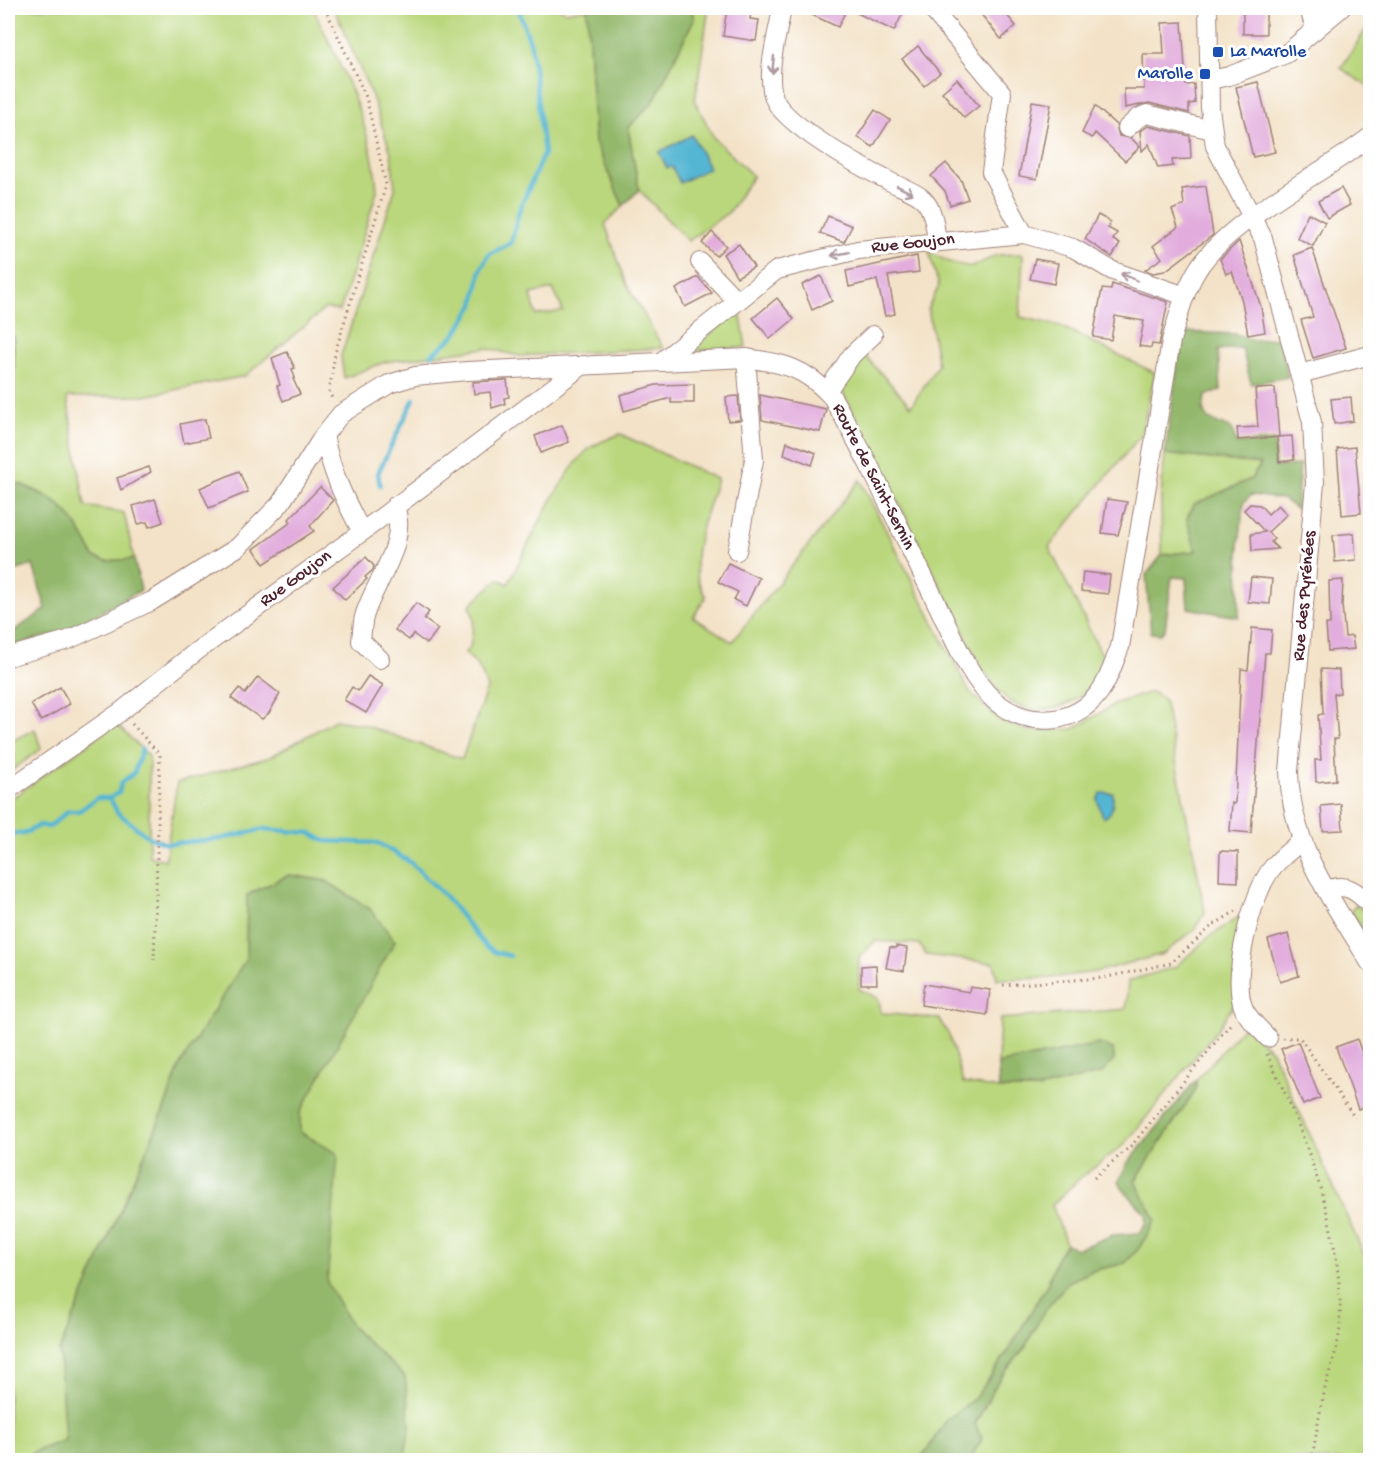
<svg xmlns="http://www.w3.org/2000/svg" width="1378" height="1468" font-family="'Gochi Hand',sans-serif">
<rect width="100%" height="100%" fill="#fff"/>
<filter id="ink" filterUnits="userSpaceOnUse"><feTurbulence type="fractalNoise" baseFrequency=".0167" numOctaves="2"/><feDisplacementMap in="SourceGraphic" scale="12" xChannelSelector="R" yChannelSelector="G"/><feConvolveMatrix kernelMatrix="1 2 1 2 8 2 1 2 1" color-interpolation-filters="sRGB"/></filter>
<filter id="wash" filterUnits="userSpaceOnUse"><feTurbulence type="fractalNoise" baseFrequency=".008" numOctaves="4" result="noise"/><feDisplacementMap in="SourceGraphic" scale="24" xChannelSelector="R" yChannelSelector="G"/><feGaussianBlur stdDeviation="1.35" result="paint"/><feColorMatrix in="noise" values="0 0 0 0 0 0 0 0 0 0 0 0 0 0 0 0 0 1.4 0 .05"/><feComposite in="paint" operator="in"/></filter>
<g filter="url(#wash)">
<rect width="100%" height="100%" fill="#f3e2c7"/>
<g fill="#bad77d" stroke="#827b54" stroke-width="1.5" fill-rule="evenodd">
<path d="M8 8H313C340 65 373 127 377 191L340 311 326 308 245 376 144 396 67 397 85 506 124 513 134 559 107 561 94 557C72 510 57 496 8 480V374L14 371 13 336 8 339Z"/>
<path d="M334 8H560L566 12 587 8 595 142 623 206 605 224 627 285 663 348 519 356 486 348 385 362 344 378 341 356 395 189 391 153 372 96ZM553 289 563 311 536 315 531 294Z"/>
<polygon points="691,8 706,8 708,13 695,101 714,138 753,176 729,212 688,241 639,190 628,128 655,98 694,19"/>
<polygon points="1370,23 1370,88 1341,68"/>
<path d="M929 252 951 263 972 267 997 255 1023 254 1020 317 1060 326 1155 373 1141 435 1049 547 1102 655C1100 662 1099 671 1095 678 1082 707 1037 719 1011 702 1000 695 991 680 983 670L840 387 864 355 911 406 938 365 928 308 939 286Z"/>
<polygon points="740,311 746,347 693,351 694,346"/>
<path d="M620 434 717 479C707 514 682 564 706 597L693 617 732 642 860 480 969 691 1002 722 1030 731 1073 729 1117 703 1151 692 1164 699 1205 912 1194 930 1163 954 1095 972 1050 978 997 979 994 963 926 955 919 944 875 941 859 958V989L879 999 881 1013 939 1019 949 1035 963 1083 999 1089H1038L1101 1073 1114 1059 1113 1049 1099 1044 998 1064 1000 1019 1126 1009 1128 981 1175 967 1209 937 1242 915 1235 1003 1217 1030 1124 1145 1080 1178 1052 1205 1066 1244 1057 1257 1048 1283 1007 1353 976 1397 947 1420 920 1460H404L410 1426 405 1377 352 1327 326 1282 337 1154 300 1133V1113L370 909 326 881 289 875 247 895 246 959 180 1065 163 1112 59 1351 66 1440 31 1453 22 1460H8V801L116 724 149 756V856L165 860 177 783 270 757 335 720 361 724 462 759 487 688 480 669 465 652 470 648 474 619 470 605 499 579 508 584C526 550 562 470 590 448 598 442 611 438 620 434Z"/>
<polygon points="1165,454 1261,464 1251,479 1193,505 1187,519 1196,551 1162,555 1161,497"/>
<polygon points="35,729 41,749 8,773 8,743"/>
<polygon points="1356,904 1370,918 1370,941 1351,911"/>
<polygon points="1244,1026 1272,1051 1370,1268 1370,1460 969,1460 982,1439 975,1425 998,1381 1025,1347 1043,1313 1068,1282 1092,1271 1125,1263 1139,1248 1156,1220 1135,1181 1196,1089 1196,1080"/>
</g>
<g fill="#93b86c" stroke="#6e6c4c" stroke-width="1.5">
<polygon points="587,8 691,8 694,19 653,102 628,128 639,190 623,206 595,142"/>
<polygon points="1182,332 1236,334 1254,340 1280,338 1288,377 1251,384 1242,348 1218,350 1221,390 1205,396 1203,410 1208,419 1232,429 1236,443 1275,441 1275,467 1300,465 1296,509 1283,499 1251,495 1244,502 1239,544 1239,617 1188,608 1186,578 1172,577 1165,629 1161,634 1151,633 1146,575 1162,555 1196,551 1187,519 1193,505 1251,479 1261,464 1165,454"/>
<polygon points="14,336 14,371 8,374 8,339"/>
<path d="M8 480C57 496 72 510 94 557L107 561 134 559 141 590 66 631 8 647V635L46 609 33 565 8 573Z"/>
<polygon points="289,875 326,881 370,909 395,941 300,1113 300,1132 338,1154 327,1282 352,1327 405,1377 410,1426 404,1460 22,1460 31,1453 65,1440 59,1351 163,1112 180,1065 246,959 247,895"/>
<polygon points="1099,1044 1113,1049 1114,1060 1102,1073 1038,1089 999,1089 998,1064"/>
<polygon points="1196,1080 1196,1089 1135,1181 1156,1220 1139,1248 1125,1263 1092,1271 1068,1282 1043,1313 1025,1347 998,1381 975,1424 982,1439 969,1460 920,1460 947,1420 976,1397 1007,1353 1048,1283 1057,1257 1066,1244 1077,1249 1113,1235 1140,1233 1147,1222 1146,1214 1122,1188 1119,1181 1127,1164"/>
</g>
<g fill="#55b6d3" stroke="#506a7f" stroke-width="1.5">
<polygon points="692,135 709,168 680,183 672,167 667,168 659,152"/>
<path d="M1101 793H1113C1113 803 1114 814 1103 818L1097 799Z"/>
</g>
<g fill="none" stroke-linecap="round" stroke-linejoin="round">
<g stroke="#55b6d3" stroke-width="4.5">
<polyline points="431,355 454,336 474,305 481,269 489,254 511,243 519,211 544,153 531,45 518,8"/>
<polyline points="380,485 378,473 414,399"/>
<polyline points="110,798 117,812 147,836 166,844 220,839 264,829 310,833 325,841 378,843 410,862 446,897 485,946 495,952 510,956"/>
<polyline points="8,833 23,834 40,825 49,827 68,811 79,811 97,798 110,798 119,792 121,783 134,773 142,749"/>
</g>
</g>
<g id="blocks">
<g fill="#e2addd">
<polygon points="727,8 752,8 750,19 759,20 756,41 723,36"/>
<polygon points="797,8 847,8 838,27"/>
<polygon points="847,8 896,8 904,11 894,31"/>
<polygon points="986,8 1001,8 1016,26 1001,39 980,13"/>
<rect x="1243" y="8" width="23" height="26"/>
<polygon points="1182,22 1186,85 1194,84 1195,103 1189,104 1189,113 1149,103 1125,108 1124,89 1144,89 1143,54 1164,54 1162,23"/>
<polygon points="918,46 940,73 924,86 902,59"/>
<polygon points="957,79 979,106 964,118 942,92"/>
<polygon points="1258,82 1275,152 1253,157 1236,87"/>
<polygon points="1032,101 1051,104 1037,179 1019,176"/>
<polygon points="1095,106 1116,125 1119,136 1131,138 1140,147 1125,161 1095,133 1092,138 1082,133"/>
<polygon points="875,110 890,120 873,147 857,137"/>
<polygon points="1148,126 1190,136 1191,159 1172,160 1173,166 1158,168 1149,144 1142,151 1140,131"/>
<polygon points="946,163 961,180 968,199 950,205 945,191 931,176"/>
<polygon points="1206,186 1213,235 1165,271 1153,273 1145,270 1162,258 1153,246 1178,227 1172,210 1184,205 1182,189"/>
<polygon points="1341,188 1350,205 1327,218 1318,201"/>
<polygon points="1308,213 1325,222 1313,246 1297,238"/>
<polygon points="1098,215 1111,222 1108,228 1117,233 1113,240 1120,244 1112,257 1085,239"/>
<polygon points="828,216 852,226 844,242 820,233"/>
<polygon points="712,232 726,246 716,256 702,243"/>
<polygon points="1239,241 1261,307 1265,332 1248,335 1242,301 1232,271 1226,274 1220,259"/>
<polygon points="739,244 754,267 737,277 723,254"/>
<polygon points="1312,248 1346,348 1313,358 1301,320 1313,317 1294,255"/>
<polygon points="917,256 919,272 888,276 895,314 885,316 877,280 849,287 846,271"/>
<polygon points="1035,259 1058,263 1054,284 1030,279"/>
<polygon points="821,276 832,301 812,310 802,285"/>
<polygon points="698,277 712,293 685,307 676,289"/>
<polygon points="1112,284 1168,302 1159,345 1152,344 1151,348 1139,346 1144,321 1115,316 1111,340 1093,337 1102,289 1111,290"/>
<polygon points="777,298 794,319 770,339 753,318"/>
<polygon points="287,352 295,368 292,369 295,378 293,379 300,394 283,401 277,386 280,385 272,358"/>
<polygon points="507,380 509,397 504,398 505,404 492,408 490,392 474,394 473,382"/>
<polygon points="694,384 694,403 671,403 671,398 624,411 620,395 656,385"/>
<polygon points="1275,388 1279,437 1238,440 1237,428 1258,427 1255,389"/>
<polygon points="760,395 826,409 820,432 762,420"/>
<polygon points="738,396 740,420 728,421 726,397"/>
<polygon points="1351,397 1353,421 1334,424 1331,399"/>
<polygon points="205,419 209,438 184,443 180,424"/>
<polygon points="562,425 569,442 541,453 535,436"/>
<polygon points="1292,436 1294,460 1279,462 1277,437"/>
<polygon points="787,442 816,453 812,465 784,454"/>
<polygon points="1355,447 1361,513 1342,515 1337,449"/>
<polygon points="149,467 151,472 121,490 117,478"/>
<polygon points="239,471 248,492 209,508 200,488"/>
<polygon points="320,487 333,500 310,526 314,531 264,564 254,549 291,522 289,519"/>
<polygon points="155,499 163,522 149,527 147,522 138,524 133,506"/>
<polygon points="1107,499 1127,502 1118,535 1102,533"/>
<polygon points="1250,504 1260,505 1268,514 1278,505 1287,514 1268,532 1274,539 1271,542 1278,549 1252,551 1251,534 1265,532 1244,510"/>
<polygon points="1354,533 1356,560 1335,562 1333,535"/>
<polygon points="366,557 374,566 373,570 365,577 367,579 345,600 333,587"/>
<polygon points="728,563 759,578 746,606 734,600 738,592 718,582"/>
<polygon points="1083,572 1110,575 1108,594 1081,591"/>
<polygon points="1251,577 1272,579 1270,604 1248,602"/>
<polygon points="1343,580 1342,605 1345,637 1352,636 1354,649 1328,651 1326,624 1330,624 1329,581"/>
<polygon points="416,603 429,612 424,619 438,629 427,644 413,634 409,640 395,630"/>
<polygon points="1252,628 1272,630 1270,653 1265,653 1251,833 1230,831 1232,803 1235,804 1241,669 1248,670"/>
<polygon points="1321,669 1339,670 1340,693 1334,694 1338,739 1334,739 1336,780 1316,782 1315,760 1321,760 1318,715 1323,714"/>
<polygon points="368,676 383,685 366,713 344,700 352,687 358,691"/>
<polygon points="258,677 280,694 269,713 262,719 231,698 239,688 245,694"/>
<polygon points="60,687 70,704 41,721 31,704"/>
<polygon points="1341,804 1343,830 1323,831 1321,806"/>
<polygon points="1220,851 1238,852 1238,882 1219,881"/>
<polygon points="1288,934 1299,976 1280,982 1268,940"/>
<polygon points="896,946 907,948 904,971 886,968 890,947 896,948"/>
<polygon points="876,965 877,984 861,984 861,966"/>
<polygon points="924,984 969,992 970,987 990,990 987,1015 921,1005"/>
<polygon points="1357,1039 1371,1077 1371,1105 1358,1109 1336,1047"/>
<polygon points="1298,1042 1320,1098 1303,1105 1281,1049"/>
</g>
</g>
</g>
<g filter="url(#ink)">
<use href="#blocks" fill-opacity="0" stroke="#9e8079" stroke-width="1.5"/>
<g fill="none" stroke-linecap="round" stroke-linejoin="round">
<defs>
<g id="minor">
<path d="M782 8C778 34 765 72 774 98 783 124 861 167 887 180 897 186 915 191 923 199 934 210 935 227 937 242"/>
<polyline points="931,8 1002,93 991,172 1024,234"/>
<path d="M1208 8 1210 108 1215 146 1263 238 1312 422 1315 483 1289 771C1291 848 1333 900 1370 963"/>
<polyline points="1309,8 1315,30"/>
<polyline points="1210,80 1229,76 1286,54 1341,8"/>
<polyline points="1127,128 1138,118 1147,114 1212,130"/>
<polyline points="700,262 737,301"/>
<polyline points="663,360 777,270 858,250 1024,234 1073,248 1113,271 1185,296"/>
<polyline points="1300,374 1370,355"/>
<polyline points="827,391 852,355 873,335"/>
<path d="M324 435C331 471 344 499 362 532"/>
<polyline points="737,551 754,460 746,358"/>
<path d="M8 657 68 640 152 601 238 547 280 504 324 435 341 414 389 384 415 376 467 371 746 358C785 364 804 367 832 397 871 464 903 535 937 604 951 633 970 680 995 701 1029 730 1081 726 1104 685 1111 673 1115 659 1120 647L1171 341C1178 317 1184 293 1196 272 1225 222 1322 174 1370 137"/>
<path d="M380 659 361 641C362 633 362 625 364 617 374 581 409 545 395 506"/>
<polyline points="8,790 119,713 197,651 362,532 583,365"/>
<path d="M1327 891C1345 881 1358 892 1370 905"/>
<path d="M1268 1038C1260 1029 1249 1020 1244 1009 1230 979 1252 891 1273 867 1281 857 1292 849 1301 841"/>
</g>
</defs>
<use href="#minor" stroke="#9e8079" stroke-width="20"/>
<g stroke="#9e8079" stroke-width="3" stroke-dasharray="1.5 4.5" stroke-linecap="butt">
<polyline points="325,8 366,97 386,185 335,353 329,393 333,399"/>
<polyline points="132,724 160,755 154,960"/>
<polyline points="1003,985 1103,978 1171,963 1212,926 1236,911"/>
<polyline points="1283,1038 1300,1038 1355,1118"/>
<path d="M1267 1054C1306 1136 1344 1234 1340 1326 1339 1345 1331 1366 1326 1384 1320 1409 1316 1435 1312 1460"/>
<polyline points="1094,1178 1133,1144 1232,1022"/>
</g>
<use href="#minor" stroke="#fff" stroke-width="18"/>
</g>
<defs><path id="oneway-shaft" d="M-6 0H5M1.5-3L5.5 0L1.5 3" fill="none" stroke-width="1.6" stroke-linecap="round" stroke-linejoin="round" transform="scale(1.5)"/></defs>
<g stroke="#ae9aa0">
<use href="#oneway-shaft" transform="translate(773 65) rotate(96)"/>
<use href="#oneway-shaft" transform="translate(905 190) rotate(27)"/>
<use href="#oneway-shaft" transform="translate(840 254) rotate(169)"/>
<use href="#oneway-shaft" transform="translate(1129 277) rotate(-157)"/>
</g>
</g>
<g fill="#1a4fb4" stroke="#fff" stroke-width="2">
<rect x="1212" y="46" width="12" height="12" rx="3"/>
<rect x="1199" y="68" width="12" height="12" rx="3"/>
</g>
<g text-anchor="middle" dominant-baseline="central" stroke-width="6" stroke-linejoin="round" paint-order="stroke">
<g font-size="18" fill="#164399" stroke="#fff" text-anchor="start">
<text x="1230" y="52">La Marolle</text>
<text x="1193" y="74" text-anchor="end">Marolle</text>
</g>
<g font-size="18" fill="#4a1f2b" stroke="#fff">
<text transform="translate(913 244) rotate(-6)">Rue Goujon</text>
<text transform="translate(873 477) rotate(63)">Route de Saint-Sernin</text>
<text transform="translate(296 579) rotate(-36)">Rue Goujon</text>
<text transform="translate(1305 596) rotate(-85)">Rue des Pyrénées</text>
</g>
</g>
<rect width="1378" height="1468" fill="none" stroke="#fff" stroke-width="30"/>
</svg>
